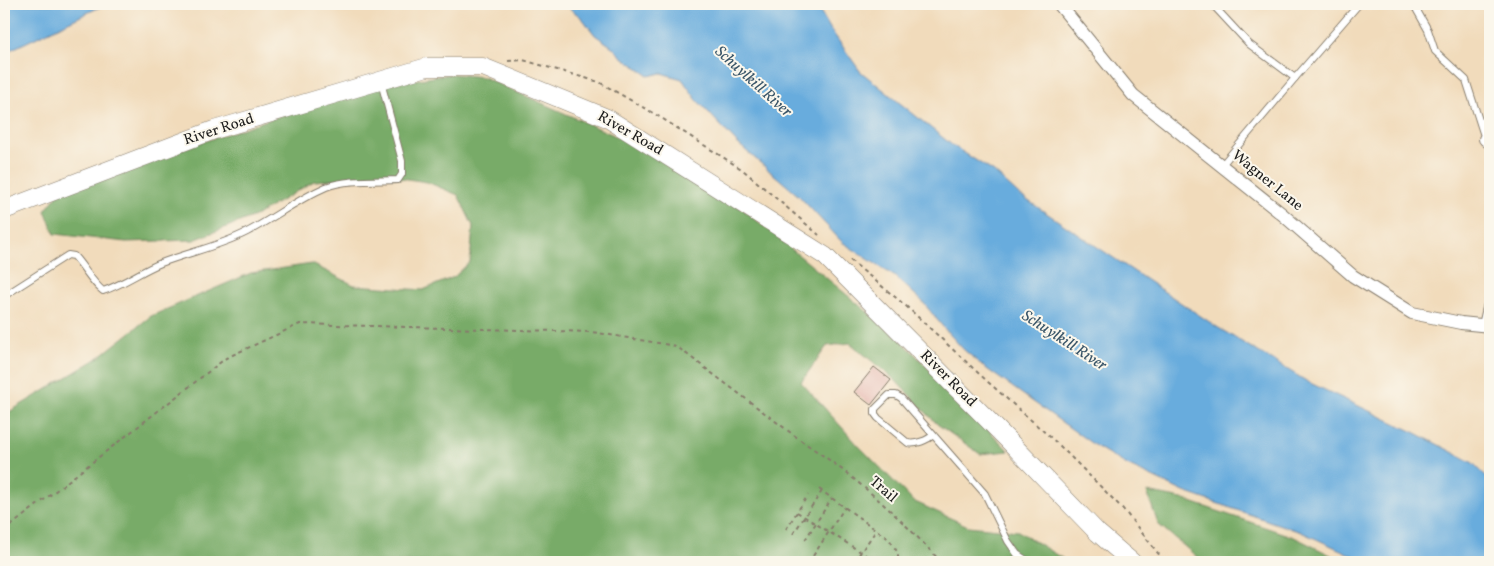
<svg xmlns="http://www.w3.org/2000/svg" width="1494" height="566" font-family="Vollkorn,serif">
<rect width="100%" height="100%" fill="#fbf7ec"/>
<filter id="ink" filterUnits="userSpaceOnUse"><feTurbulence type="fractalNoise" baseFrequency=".02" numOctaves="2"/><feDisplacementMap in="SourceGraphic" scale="10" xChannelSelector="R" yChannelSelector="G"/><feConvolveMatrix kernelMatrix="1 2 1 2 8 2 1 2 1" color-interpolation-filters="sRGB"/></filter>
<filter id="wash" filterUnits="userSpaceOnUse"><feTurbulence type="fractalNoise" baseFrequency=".0096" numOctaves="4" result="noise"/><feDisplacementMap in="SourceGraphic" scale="20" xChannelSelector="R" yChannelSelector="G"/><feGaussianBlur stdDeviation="1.12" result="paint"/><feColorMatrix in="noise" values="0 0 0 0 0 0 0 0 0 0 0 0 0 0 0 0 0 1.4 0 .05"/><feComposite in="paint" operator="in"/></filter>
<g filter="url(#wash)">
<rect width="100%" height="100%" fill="#f1dbbb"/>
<g fill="#78ab67" stroke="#4a6442">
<polygon points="452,74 483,77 672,161 748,213 899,338 1009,451 980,454 937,424 894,379 850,343 827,346 801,382 857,444 913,501 968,526 1018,531 1068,562 4,562 4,415 95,360 151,316 251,273 312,264 354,285 423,290 454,277 470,262 473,226 458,195 427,182 388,176 314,181 257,215 194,240 126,242 55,234 45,211 59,193 102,176 362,88"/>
<polygon points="1147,492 1182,499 1294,537 1345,562 1203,562 1158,524"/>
</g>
<g fill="#67acdd" stroke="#42647c">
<polygon points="4,4 106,4 4,53"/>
<polygon points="564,4 816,4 831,30 860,71 952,145 994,172 1018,194 1217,327 1308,382 1416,433 1473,463 1490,480 1490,562 1367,562 1301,532 1184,492 1127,465 1094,445 984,367 963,349 943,327 922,301 897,278 842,242 799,196 737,143 696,99 682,79 661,73 649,76 621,56 611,46 595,35 582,18"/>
</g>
<g id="blocks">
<polygon fill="#e0a69f" points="874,367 891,380 871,405 854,392"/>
</g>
</g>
<g filter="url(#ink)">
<use href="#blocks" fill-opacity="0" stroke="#867c6c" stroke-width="1"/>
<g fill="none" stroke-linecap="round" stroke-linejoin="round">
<defs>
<g id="lane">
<polyline points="1212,4 1249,44 1295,78 1359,4"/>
<polyline points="1411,4 1415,7 1428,30 1435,51 1466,80 1485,139"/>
<polyline points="1221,166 1295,78"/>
<path d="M4 296 68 255 74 256C84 267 91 281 103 291 124 284 141 271 161 263 190 252 220 246 247 232 274 218 298 199 326 187 346 179 377 181 398 180L402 174V161L381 82"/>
<polyline points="1482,325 1490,291"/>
<path d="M933 435C928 440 915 445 908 443L878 418 875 414V409L889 395H896L901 398 985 494 1008 541 1017 554 1029 562"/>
</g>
<g id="street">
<polyline points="1059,4 1133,95 1282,214 1353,276 1412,313 1461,323 1490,326"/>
<polyline points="1485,139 1490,143"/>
</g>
<polyline id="secondary" points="4,210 214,130 427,67 483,67 607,118 825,256 1008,440 1098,533 1132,562"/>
</defs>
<use href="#lane" stroke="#867c6c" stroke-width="8"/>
<use href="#street" stroke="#867c6c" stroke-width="14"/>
<use href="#secondary" stroke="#867c6c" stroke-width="19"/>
<g stroke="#867c6c" stroke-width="2" stroke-dasharray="4 4" stroke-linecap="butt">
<polyline points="508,61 523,60 599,82 663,119 743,170 819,235"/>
<polyline points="850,260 906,306 988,382 1058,444 1123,509 1165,562"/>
<polyline points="819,489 889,539 898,553 898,562"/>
<polyline points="797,512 877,562"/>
<polyline points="786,529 808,495"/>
<path d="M4 531 226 358 300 324 592 332 676 346 803 442C854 475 900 517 941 562"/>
<polyline points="793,534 822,491"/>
<polyline points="805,540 832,498"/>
<polyline points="813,556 845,507"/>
<polyline points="752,559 753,562"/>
<polyline points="854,562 877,529"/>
</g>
<use href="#lane" stroke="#fff" stroke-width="6"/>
<use href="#street" stroke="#fff" stroke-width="12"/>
<use href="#secondary" stroke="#fff" stroke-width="18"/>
</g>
</g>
<g text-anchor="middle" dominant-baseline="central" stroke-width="4" stroke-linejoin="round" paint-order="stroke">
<g font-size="15" fill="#1c1c1c" stroke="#fbf7ec">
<text transform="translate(219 130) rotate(-18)">River Road</text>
<text transform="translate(630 134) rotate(30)">River Road</text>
<text transform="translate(1267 181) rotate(39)">Wagner Lane</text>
<text transform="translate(948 379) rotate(45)">River Road</text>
<text transform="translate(883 490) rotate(41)">Trail</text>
</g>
<g font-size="16" font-style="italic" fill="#3a5669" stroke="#fbf7ec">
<text transform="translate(753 82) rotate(42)">Schuylkill River</text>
<text transform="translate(1064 341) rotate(33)">Schuylkill River</text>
</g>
</g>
<rect width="1494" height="566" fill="none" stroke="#fbf7ec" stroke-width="20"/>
</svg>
